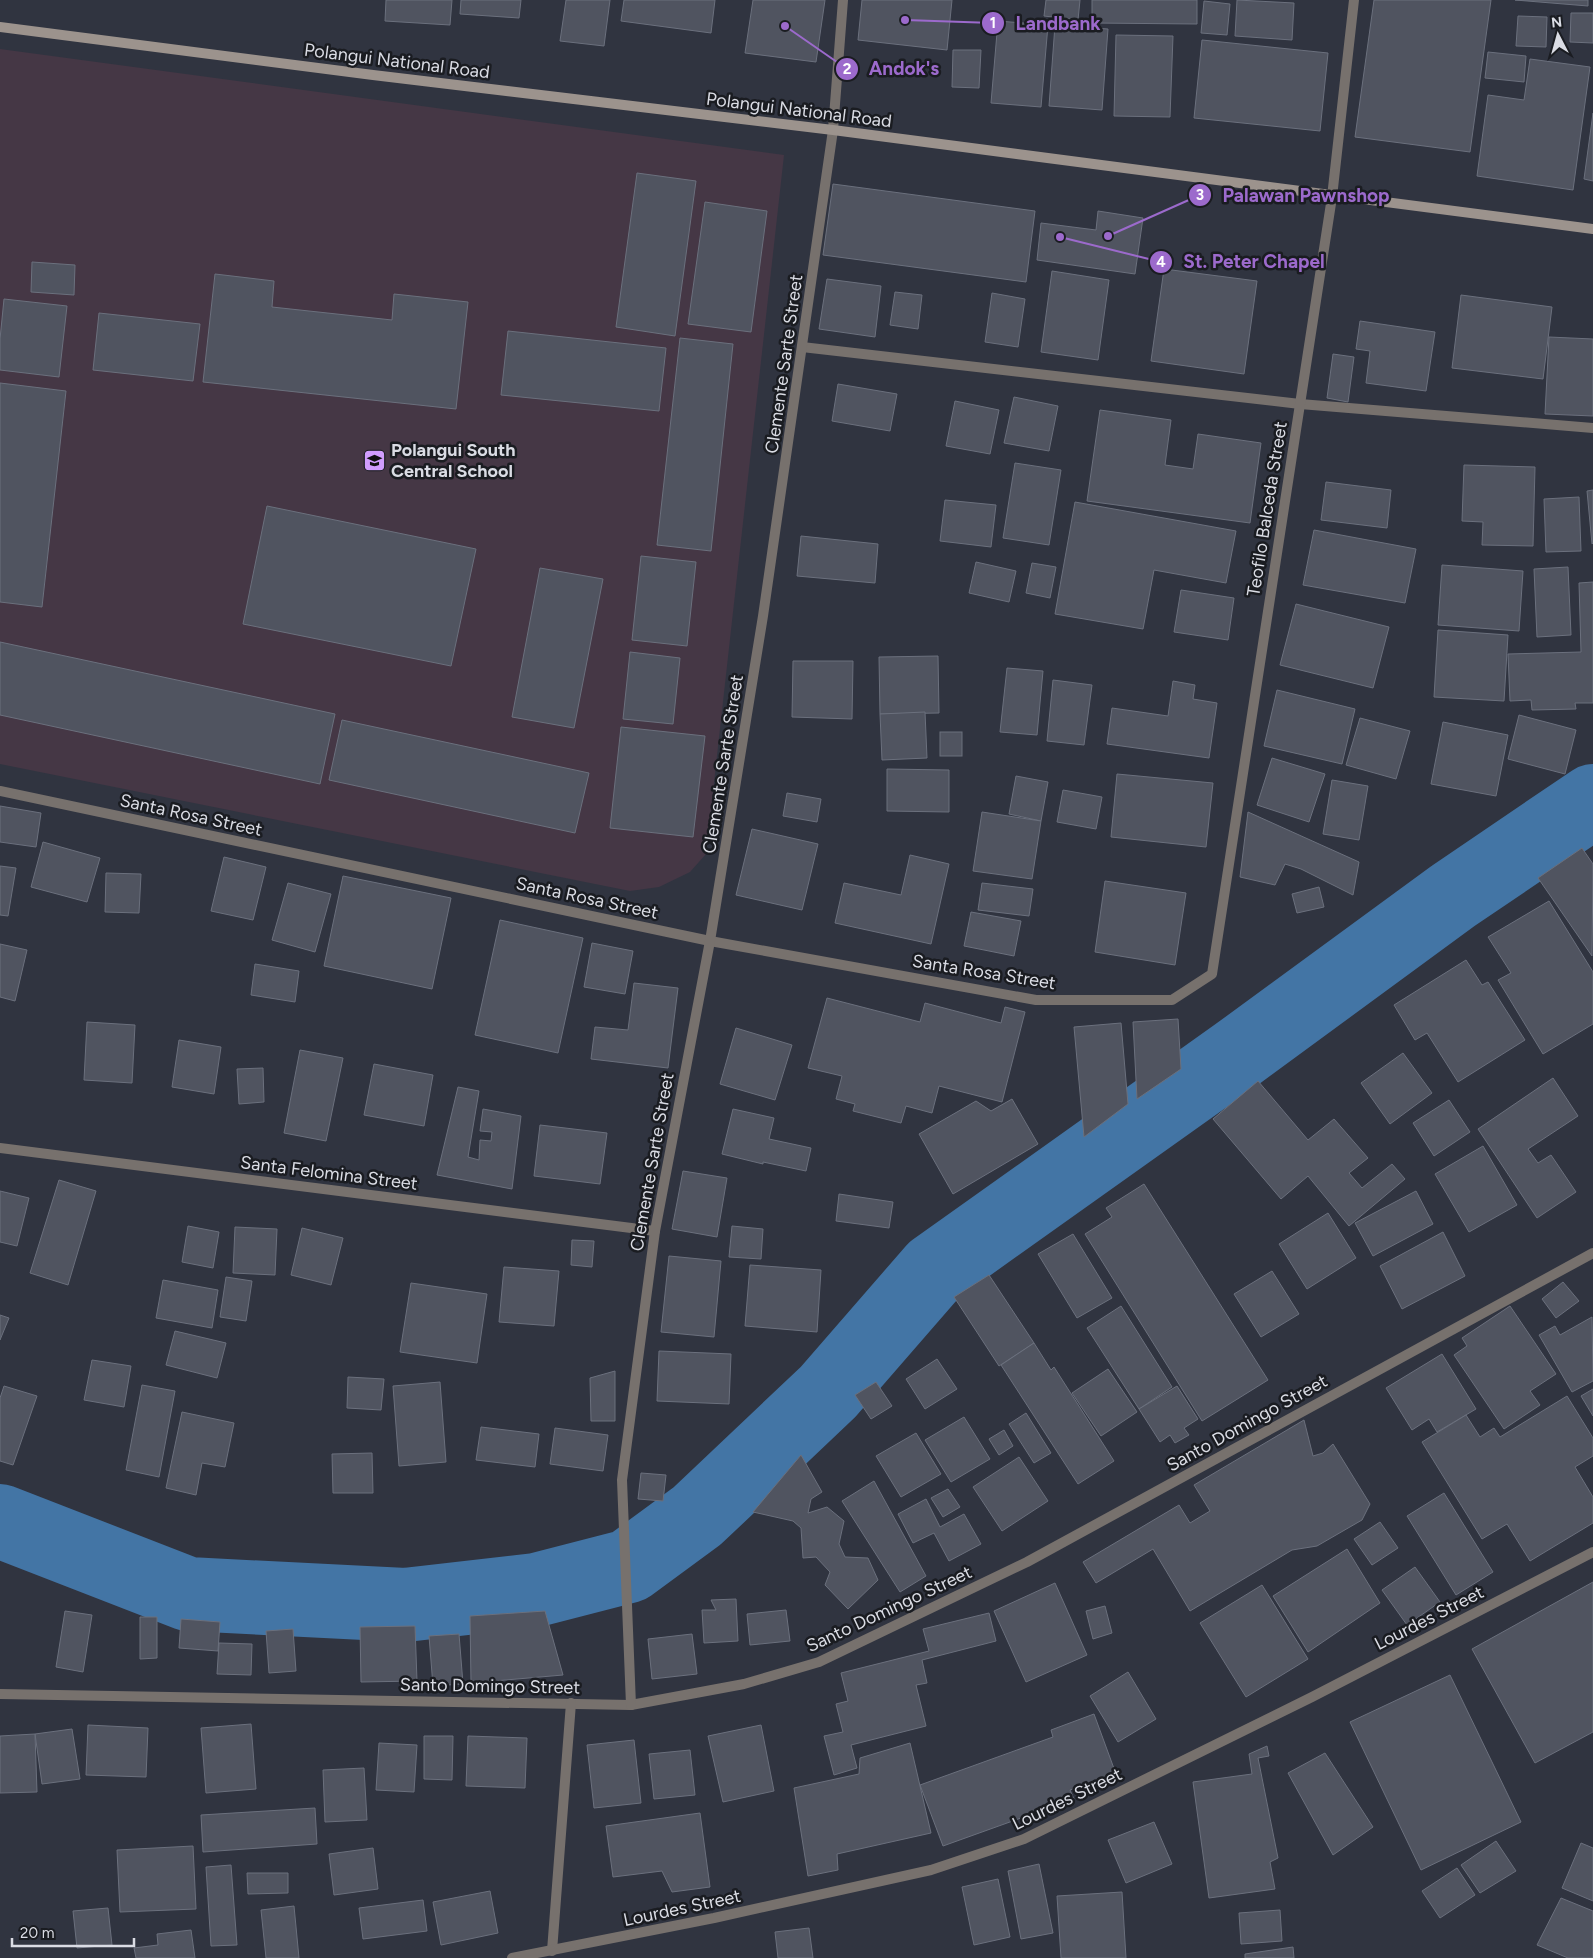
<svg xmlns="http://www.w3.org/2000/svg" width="1593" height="1958" font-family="Figtree,sans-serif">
<rect width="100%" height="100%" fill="#303440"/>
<polygon fill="#453745" points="0,49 784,155 706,854 690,872 659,887 630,891 0,764"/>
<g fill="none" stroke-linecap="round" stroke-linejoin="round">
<polyline stroke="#4375a5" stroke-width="74" points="0,1521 188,1594 405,1605 536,1590 629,1566 697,1516 828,1392 934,1270 1236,1055 1453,896 1593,801"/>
</g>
<g fill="#505460" stroke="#6b707d">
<polygon points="386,0 452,0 450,25 385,21"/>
<polygon points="461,0 521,0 519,18 460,14"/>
<polygon points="566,0 610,0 604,46 560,41"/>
<polygon points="624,0 715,0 711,33 621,21"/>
<polygon points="753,0 825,0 816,62 745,53"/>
<polygon points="862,0 952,0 947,50 858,40"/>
<polygon points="1046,0 1080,0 1078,20 1044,16"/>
<polygon points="1092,0 1197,0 1197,24 1092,23"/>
<polygon points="1237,0 1294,3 1292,40 1235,36"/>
<polygon points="1374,0 1491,0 1470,152 1355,137"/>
<polygon points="1515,0 1588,0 1588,6"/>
<polygon points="1204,1 1230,4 1227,35 1201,33"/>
<polygon points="1571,13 1593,13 1593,43 1570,42"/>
<polygon points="1518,16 1547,17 1546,47 1516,46"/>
<polygon points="998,21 1048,25 1041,107 991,103"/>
<polygon points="1055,25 1108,29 1102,110 1049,106"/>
<polygon points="1116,35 1173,36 1170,117 1114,116"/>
<polygon points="1202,40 1328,53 1320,131 1194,118"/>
<polygon points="953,50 981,50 979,88 952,87"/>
<polygon points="1488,52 1526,56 1524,82 1485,78"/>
<polygon points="1530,59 1590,67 1573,190 1477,176 1488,95 1524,100"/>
<polygon points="1593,113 1593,181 1584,179"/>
<polygon points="637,173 696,181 675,336 616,327"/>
<polygon points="833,184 1035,211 1026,282 823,255"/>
<polygon points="705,202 767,211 751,332 688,324"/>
<polygon points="1098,211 1143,218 1135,274 1037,260 1041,223 1096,230"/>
<polygon points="32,262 75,265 74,295 31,292"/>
<polygon points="1164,269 1257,281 1244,374 1151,361"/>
<polygon points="1052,271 1109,280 1098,360 1041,352"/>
<polygon points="215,274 274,281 272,307 392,320 394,294 468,302 456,409 203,382"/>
<polygon points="827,279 881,286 875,337 819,329"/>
<polygon points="895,292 922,295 918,329 890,325"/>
<polygon points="992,293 1025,299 1018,347 985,342"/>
<polygon points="1461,295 1552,307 1543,379 1452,368"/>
<polygon points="4,299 67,306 59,377 0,370 0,339"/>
<polygon points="99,313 200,324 193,381 93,370"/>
<polygon points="1360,321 1435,332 1426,391 1366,383 1370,351 1356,349"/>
<polygon points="508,331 666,348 659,411 501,395"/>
<polygon points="1549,337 1593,339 1593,416 1545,414"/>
<polygon points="680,338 733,344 711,551 657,545"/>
<polygon points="1333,354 1354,357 1348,402 1327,398"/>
<polygon points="0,383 66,391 42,607 0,602"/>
<polygon points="838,384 897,394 890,431 832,421"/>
<polygon points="1014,397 1058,406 1049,451 1004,443"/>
<polygon points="955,401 999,410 990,454 946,446"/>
<polygon points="1100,410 1171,420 1165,465 1193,469 1198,434 1261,443 1250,523 1087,501"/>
<polygon points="1015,463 1061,470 1049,545 1003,538"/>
<polygon points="1464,465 1535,467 1533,546 1482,545 1483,522 1462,521"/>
<polygon points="1326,482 1391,490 1387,528 1321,520"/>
<polygon points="1593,490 1593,543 1592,544 1587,491"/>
<polygon points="1579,497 1581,551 1546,552 1544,499"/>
<polygon points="945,500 996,505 991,547 940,541"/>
<polygon points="1075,502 1236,531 1226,583 1154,570 1143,629 1055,614"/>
<polygon points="267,506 476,549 451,666 243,624"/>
<polygon points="1314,530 1416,549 1405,603 1303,585"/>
<polygon points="801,536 878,544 875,583 797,576"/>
<polygon points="641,556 696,562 687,646 632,640"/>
<polygon points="976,562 1016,571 1009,602 969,593"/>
<polygon points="1032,563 1056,567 1050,598 1026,593"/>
<polygon points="1442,565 1523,571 1519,631 1438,625"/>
<polygon points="1568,567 1571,635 1537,637 1534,569"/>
<polygon points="540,568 603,579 574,728 512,717"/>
<polygon points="1593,582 1593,703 1575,703 1576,709 1532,710 1531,700 1510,701 1508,654 1581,652 1579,583"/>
<polygon points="1181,590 1234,598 1228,640 1174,632"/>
<polygon points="1296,604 1389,627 1373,688 1280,665"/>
<polygon points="1438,630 1508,635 1504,701 1434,697"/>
<polygon points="0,642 335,714 320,784 0,715"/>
<polygon points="630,652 680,658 673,724 623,719"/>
<polygon points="938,656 939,713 880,714 879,657"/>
<polygon points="793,661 853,661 852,719 792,717"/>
<polygon points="1007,668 1043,671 1037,735 1000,732"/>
<polygon points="1053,680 1092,685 1084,745 1047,741"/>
<polygon points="1173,681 1195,685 1193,699 1217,703 1209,758 1107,744 1112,708 1168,716"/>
<polygon points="1277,690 1355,709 1342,764 1264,746"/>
<polygon points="925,712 927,758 882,760 880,714"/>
<polygon points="1519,715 1576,730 1565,774 1508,759"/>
<polygon points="1360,718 1410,731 1396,779 1346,765"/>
<polygon points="342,720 589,773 575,833 329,780"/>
<polygon points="1443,722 1508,735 1496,796 1431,784"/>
<polygon points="621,727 705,736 693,837 610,828"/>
<rect x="940" y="732" width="22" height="24"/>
<polygon points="1272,758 1325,774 1309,822 1257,805"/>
<polygon points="887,769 949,770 949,812 887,811"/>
<polygon points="1117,774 1213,783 1206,847 1111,837"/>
<polygon points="1016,776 1048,782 1041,821 1009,814"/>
<polygon points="1332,780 1368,786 1359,840 1323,834"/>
<polygon points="1063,790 1102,797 1096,829 1057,822"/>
<polygon points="787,793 821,799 817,822 783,816"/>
<polygon points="0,806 41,813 36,847 0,842"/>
<polygon points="982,812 1041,821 1032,879 973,871"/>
<polygon points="1248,812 1359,862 1353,895 1301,869 1285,864 1275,885 1240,877"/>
<polygon points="752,829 818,844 802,910 736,895"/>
<polygon points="43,842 100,858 87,902 31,887"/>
<polygon points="1582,848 1593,864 1592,956 1538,878"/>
<polygon points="910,855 949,864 931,944 835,923 844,883 901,895"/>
<polygon points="224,857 266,867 253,920 211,911"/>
<polygon points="0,866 16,868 8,916 0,915"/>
<polygon points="106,873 141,874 139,913 105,912"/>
<polygon points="343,876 451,898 432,989 324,966"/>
<polygon points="1105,881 1186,893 1175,965 1095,952"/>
<polygon points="288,883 331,894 315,952 272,940"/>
<polygon points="982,883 1033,889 1029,916 978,910"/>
<polygon points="1319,887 1324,907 1297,913 1292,894"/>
<polygon points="1549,901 1593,972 1593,1024 1543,1054 1498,980 1511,973 1488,937"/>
<polygon points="971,912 1021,921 1014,956 964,946"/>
<polygon points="500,920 583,938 558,1053 475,1035"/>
<polygon points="592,943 633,951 625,994 584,987"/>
<polygon points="0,944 27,950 15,1001 0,997"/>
<polygon points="1466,960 1482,985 1488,982 1525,1040 1458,1082 1427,1033 1415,1040 1394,1005"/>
<polygon points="255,964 299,971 295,1002 251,995"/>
<polygon points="634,983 678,988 668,1068 591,1059 595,1027 628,1030"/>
<polygon points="827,998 920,1022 925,1003 1001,1023 1005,1007 1025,1012 1002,1102 939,1086 932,1113 906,1106 901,1123 853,1111 855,1104 836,1099 842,1076 808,1068"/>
<polygon points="1178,1019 1181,1069 1137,1099 1133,1022"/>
<polygon points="87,1022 135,1025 132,1083 84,1080"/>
<polygon points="1121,1023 1128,1104 1084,1137 1074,1027"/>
<polygon points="736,1028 792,1045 775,1100 720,1084"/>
<polygon points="179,1040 221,1047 214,1094 172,1087"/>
<polygon points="300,1050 343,1058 326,1141 284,1133"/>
<polygon points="1403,1053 1432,1093 1390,1124 1361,1083"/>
<polygon points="374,1064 433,1075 424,1126 364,1115"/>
<polygon points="263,1068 264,1102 239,1104 237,1069"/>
<polygon points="1553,1078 1578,1116 1528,1149 1538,1163 1551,1155 1576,1192 1537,1218 1478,1129"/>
<polygon points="1258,1081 1308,1140 1334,1119 1368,1158 1349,1173 1362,1188 1392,1164 1405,1179 1349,1226 1308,1176 1281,1199 1213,1119"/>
<polygon points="458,1087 479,1091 468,1157 479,1160 480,1140 491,1141 492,1132 480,1131 483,1109 521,1116 512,1189 437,1175"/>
<polygon points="1012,1099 1038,1144 953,1194 919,1134 976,1101 991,1111"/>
<polygon points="1449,1100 1470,1132 1434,1156 1413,1123"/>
<polygon points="733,1109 774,1118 769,1139 811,1148 806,1171 763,1162 763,1164 722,1154"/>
<polygon points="540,1125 607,1133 600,1184 534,1176"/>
<polygon points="1483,1146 1517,1205 1469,1232 1435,1174"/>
<polygon points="683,1171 727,1178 717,1237 672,1229"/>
<polygon points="59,1180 96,1191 68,1285 30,1273"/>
<polygon points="1144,1184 1268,1380 1202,1421 1085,1234 1112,1217 1106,1208"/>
<polygon points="0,1191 29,1198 17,1246 0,1242"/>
<polygon points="1416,1191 1433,1224 1373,1256 1355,1223"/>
<polygon points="839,1194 893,1202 889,1228 836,1221"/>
<polygon points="1328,1213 1356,1258 1307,1289 1279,1244"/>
<polygon points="188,1226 219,1232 213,1268 182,1262"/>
<polygon points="732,1226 763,1229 761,1259 729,1257"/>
<polygon points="235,1227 277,1229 275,1275 233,1273"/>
<polygon points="302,1228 343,1238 331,1285 291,1275"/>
<polygon points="1443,1232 1465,1276 1402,1309 1380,1266"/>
<polygon points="1073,1234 1112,1298 1077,1318 1038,1254"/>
<polygon points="572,1240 594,1241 592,1267 571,1265"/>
<polygon points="669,1256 721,1261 714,1337 661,1332"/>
<polygon points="750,1265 821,1270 817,1332 745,1326"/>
<polygon points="504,1267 559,1271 554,1326 499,1322"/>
<polygon points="1272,1271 1299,1314 1261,1337 1234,1294"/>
<polygon points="989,1275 1034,1343 999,1366 954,1297"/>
<polygon points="226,1277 252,1281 246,1321 220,1317"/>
<polygon points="163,1280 218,1290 212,1328 156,1318"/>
<polygon points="1563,1282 1579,1301 1556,1318 1542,1299"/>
<polygon points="411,1283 487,1294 477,1363 400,1352"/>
<polygon points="1121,1306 1172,1387 1139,1409 1087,1328"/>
<polygon points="1510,1306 1556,1374 1530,1391 1540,1405 1504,1429 1454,1355 1467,1346 1462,1338"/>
<polygon points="0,1315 9,1318 0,1340"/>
<polygon points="1592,1317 1593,1381 1572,1392 1539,1335 1555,1326 1560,1335"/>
<polygon points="175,1331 226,1343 217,1378 166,1365"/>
<polygon points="1034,1343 1051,1370 1054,1367 1114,1461 1078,1484 1001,1365"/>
<polygon points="659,1351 731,1354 729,1404 657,1401"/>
<polygon points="1442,1354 1476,1409 1437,1432 1429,1419 1412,1430 1386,1388"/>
<polygon points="937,1359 957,1389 925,1409 906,1379"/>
<polygon points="92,1360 131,1366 124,1407 84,1400"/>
<polygon points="1108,1369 1137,1412 1101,1436 1072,1393"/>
<polygon points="615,1371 615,1421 591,1421 590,1378"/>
<polygon points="348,1377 384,1379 381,1410 347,1408"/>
<polygon points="440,1382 446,1462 399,1466 393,1386"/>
<polygon points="876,1382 892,1406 871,1419 855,1395"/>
<polygon points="142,1385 175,1391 159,1477 126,1470"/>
<polygon points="4,1386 37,1396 13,1465 0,1461 0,1398"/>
<polygon points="1177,1386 1198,1419 1184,1428 1189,1435 1175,1443 1170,1435 1160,1442 1139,1409"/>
<polygon points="1593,1389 1593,1416 1581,1396"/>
<polygon points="1567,1396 1593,1438 1593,1456 1575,1467 1593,1497 1593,1523 1530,1561 1507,1524 1482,1539 1422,1442 1466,1415 1480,1437 1494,1428 1500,1437"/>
<polygon points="182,1412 234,1423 225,1467 202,1463 196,1495 166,1488"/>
<polygon points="1026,1413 1051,1453 1034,1463 1009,1424"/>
<polygon points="964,1417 990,1459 951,1482 925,1440"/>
<polygon points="1304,1420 1313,1456 1323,1453 1333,1444 1370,1504 1362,1520 1317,1546 1292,1550 1190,1611 1153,1549 1096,1583 1083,1562 1179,1505 1190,1523 1210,1511 1194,1485"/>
<polygon points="481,1427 539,1434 535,1467 476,1460"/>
<polygon points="555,1428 608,1435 603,1471 550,1464"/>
<polygon points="1004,1430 1013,1446 999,1455 989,1439"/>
<polygon points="916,1433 941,1474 901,1497 876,1456"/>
<polygon points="372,1453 373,1493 333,1493 332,1454"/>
<polygon points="801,1455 822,1492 811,1499 808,1513 827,1507 844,1521 839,1544 845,1557 868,1558 878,1580 848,1609 825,1585 830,1572 816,1557 803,1558 801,1528 793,1521 753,1512"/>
<polygon points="1019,1457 1048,1501 1002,1531 973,1487"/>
<polygon points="641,1473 666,1475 663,1501 638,1499"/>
<polygon points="874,1481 926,1576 900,1592 842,1501"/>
<polygon points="948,1489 960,1507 943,1517 931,1498"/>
<polygon points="1444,1493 1493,1572 1456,1595 1407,1516"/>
<polygon points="926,1499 940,1527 964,1514 981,1544 949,1561 934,1533 913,1543 898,1514"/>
<polygon points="1380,1522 1398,1548 1372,1565 1354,1539"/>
<polygon points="1347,1549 1380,1603 1308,1652 1273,1596"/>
<polygon points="1415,1567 1440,1602 1407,1625 1382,1590"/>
<polygon points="1593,1582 1593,1732 1535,1763 1472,1649"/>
<polygon points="1055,1583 1087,1655 1026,1682 994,1611"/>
<polygon points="1262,1585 1308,1659 1246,1697 1200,1623"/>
<polygon points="736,1599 738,1641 704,1643 702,1610 716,1610 711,1600"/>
<polygon points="1105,1606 1112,1633 1093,1639 1086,1611"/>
<polygon points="786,1610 790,1641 750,1645 747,1614"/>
<polygon points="65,1611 92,1615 83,1672 56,1667"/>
<polygon points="545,1611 563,1675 471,1683 470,1616"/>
<polygon points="989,1613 996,1641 922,1660 927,1683 916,1685 926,1726 851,1745 857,1768 834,1775 824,1736 843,1732 836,1704 848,1701 841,1673 929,1651 923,1629"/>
<polygon points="140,1617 157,1617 157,1658 140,1659"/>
<polygon points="181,1619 220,1622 218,1651 179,1648"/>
<polygon points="415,1626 417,1681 361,1682 360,1627"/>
<polygon points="293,1629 296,1671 269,1673 266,1631"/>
<polygon points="459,1634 463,1684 433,1686 429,1636"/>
<polygon points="692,1634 697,1674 652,1679 648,1639"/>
<polygon points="219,1643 252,1644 251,1675 217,1674"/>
<polygon points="1128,1672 1156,1719 1118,1742 1090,1696"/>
<polygon points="1450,1675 1521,1822 1421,1870 1350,1722"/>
<polygon points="1094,1714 1116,1774 1070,1790 1074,1799 943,1846 920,1785 1053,1737 1051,1730"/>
<polygon points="251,1724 256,1789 206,1793 201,1728"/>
<polygon points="88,1725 148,1728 146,1777 86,1775"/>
<polygon points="761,1725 774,1791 723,1802 708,1736"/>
<polygon points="72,1729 80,1779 42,1784 35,1734"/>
<polygon points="35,1734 37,1792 0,1793 0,1736"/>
<polygon points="424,1736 453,1736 452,1780 424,1779"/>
<polygon points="468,1736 527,1738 525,1788 466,1786"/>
<polygon points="634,1740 641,1803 594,1808 587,1745"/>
<polygon points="379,1743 417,1745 414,1792 376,1790"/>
<polygon points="910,1743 931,1833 837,1854 838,1870 808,1876 794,1788 859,1774 860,1758"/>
<polygon points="1267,1746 1269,1756 1258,1758 1278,1858 1270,1862 1275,1889 1209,1898 1193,1782 1252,1774 1249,1754"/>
<polygon points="690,1750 695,1795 654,1799 649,1754"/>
<polygon points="1325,1753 1373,1827 1333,1855 1288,1773"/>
<polygon points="364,1768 367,1820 325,1822 323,1770"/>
<polygon points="315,1808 317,1844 203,1852 201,1815"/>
<polygon points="700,1813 710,1887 672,1892 662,1871 613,1877 606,1826"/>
<polygon points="1154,1822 1172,1864 1126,1883 1108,1840"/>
<polygon points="1496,1841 1516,1871 1480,1893 1461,1865"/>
<polygon points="1581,1843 1593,1848 1593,1901 1562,1888"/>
<polygon points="193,1846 196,1909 120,1912 117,1850"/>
<polygon points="373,1848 378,1889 334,1895 329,1854"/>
<polygon points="1039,1864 1053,1933 1021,1939 1008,1871"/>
<polygon points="231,1865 237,1945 211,1946 206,1867"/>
<polygon points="1457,1868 1475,1895 1440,1918 1422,1891"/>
<polygon points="247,1873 288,1873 288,1893 248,1894"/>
<polygon points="998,1879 1010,1937 974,1945 962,1887"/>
<polygon points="490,1891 498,1933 441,1945 433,1902"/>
<polygon points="1122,1892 1126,1958 1061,1958 1057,1896"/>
<polygon points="1561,1898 1593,1911 1593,1958 1568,1958 1537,1945"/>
<polygon points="423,1900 427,1931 363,1939 359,1908"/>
<polygon points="294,1906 299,1958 266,1958 261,1910"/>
<polygon points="108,1908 112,1945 77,1948 73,1911"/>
<polygon points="1280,1910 1282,1941 1241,1944 1239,1913"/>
<polygon points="809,1928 813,1958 778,1958 775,1932"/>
<polygon points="191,1930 195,1958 136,1958 134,1948 158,1945 157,1934"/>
<polygon points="1293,1947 1294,1958 1245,1958 1245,1954"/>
</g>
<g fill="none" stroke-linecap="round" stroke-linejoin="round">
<g stroke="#77716d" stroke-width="10">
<polyline points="802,347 1300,404 1593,428"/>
<polyline points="0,791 710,941 1036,1000 1172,1000 1212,974 1332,197 1354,0"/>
<polyline points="0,1148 655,1231"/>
<polyline points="0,1694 631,1705 744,1684 819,1662 1027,1562 1593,1253"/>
<polyline points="631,1705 622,1480 655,1231 710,941 763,616 833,130 843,0"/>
<polyline points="552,1951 571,1703"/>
<polyline points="512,1958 714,1918 931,1870 1024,1839 1312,1697 1593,1552"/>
</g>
<polyline stroke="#9c938d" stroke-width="10" points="0,27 373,75 833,130 1593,229"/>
</g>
<defs>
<symbol id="school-square" viewBox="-11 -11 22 22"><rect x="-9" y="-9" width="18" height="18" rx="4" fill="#d19dfe" stroke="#1a1c21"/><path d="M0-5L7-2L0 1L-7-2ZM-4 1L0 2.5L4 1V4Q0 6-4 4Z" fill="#111"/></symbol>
</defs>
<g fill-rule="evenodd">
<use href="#school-square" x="362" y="448" width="25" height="25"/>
</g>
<g text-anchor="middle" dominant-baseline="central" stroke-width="5" stroke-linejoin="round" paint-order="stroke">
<g font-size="18" fill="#dadce4" stroke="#1a1c21">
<text transform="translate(397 61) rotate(7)">Polangui National Road</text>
<text transform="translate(799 110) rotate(7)">Polangui National Road</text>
<text transform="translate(784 364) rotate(-82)">Clemente Sarte Street</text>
<text transform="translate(1267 509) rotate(-81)">Teofilo Balceda Street</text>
<text transform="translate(723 764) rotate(-81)">Clemente Sarte Street</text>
<text transform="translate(191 815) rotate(12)">Santa Rosa Street</text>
<text transform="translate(587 898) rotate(12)">Santa Rosa Street</text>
<text transform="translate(984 972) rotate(9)">Santa Rosa Street</text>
<text transform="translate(652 1162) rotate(-80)">Clemente Sarte Street</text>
<text transform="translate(329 1173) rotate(7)">Santa Felomina Street</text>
<text transform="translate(1247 1423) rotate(-29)">Santo Domingo Street</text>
<text transform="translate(889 1609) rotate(-25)">Santo Domingo Street</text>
<text transform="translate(1429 1618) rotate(-27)">Lourdes Street</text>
<text transform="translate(490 1686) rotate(1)">Santo Domingo Street</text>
<text transform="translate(1067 1799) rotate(-26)">Lourdes Street</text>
<text transform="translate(682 1908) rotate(-12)">Lourdes Street</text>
</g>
<g font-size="18" font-weight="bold" fill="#dadce4" stroke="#1a1c21" text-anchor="start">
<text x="391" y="450">Polangui South<tspan x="391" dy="21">Central School</tspan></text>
</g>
</g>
<path fill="none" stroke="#9c6acc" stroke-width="2" d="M905 20L993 23M785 26L847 69M1108 236L1200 195M1060 237L1161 262"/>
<g fill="#9c6acc" stroke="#1a1c21" stroke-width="2">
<circle cx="905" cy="20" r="5"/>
<circle cx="785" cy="26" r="5"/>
<circle cx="1108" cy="236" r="5"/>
<circle cx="1060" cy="237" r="5"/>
<circle cx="993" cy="23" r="12"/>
<circle cx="847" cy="69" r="12"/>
<circle cx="1200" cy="195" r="12"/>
<circle cx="1161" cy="262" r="12"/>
</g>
<g font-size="15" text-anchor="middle" font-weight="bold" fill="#fff">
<text x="993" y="28">1</text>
<text x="847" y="74">2</text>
<text x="1200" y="200">3</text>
<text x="1161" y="267">4</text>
</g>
<g font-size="19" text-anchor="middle" font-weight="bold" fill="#9c6acc" stroke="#1a1c21" stroke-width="5" stroke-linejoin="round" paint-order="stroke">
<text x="1058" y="30">Landbank</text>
<text x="904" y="75">Andok's</text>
<text x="1306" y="202">Palawan Pawnshop</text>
<text x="1254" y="268">St. Peter Chapel</text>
</g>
<g transform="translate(1558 35) rotate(354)" stroke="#1a1c21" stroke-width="4" paint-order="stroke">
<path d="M0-4L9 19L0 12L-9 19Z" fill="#dadce4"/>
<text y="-8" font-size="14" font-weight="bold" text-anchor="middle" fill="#dadce4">N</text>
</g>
<path d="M12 1938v8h122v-8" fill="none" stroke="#dadce4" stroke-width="2.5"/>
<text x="20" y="1938" font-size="15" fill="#dadce4" stroke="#1a1c21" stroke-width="4" paint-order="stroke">20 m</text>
</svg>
